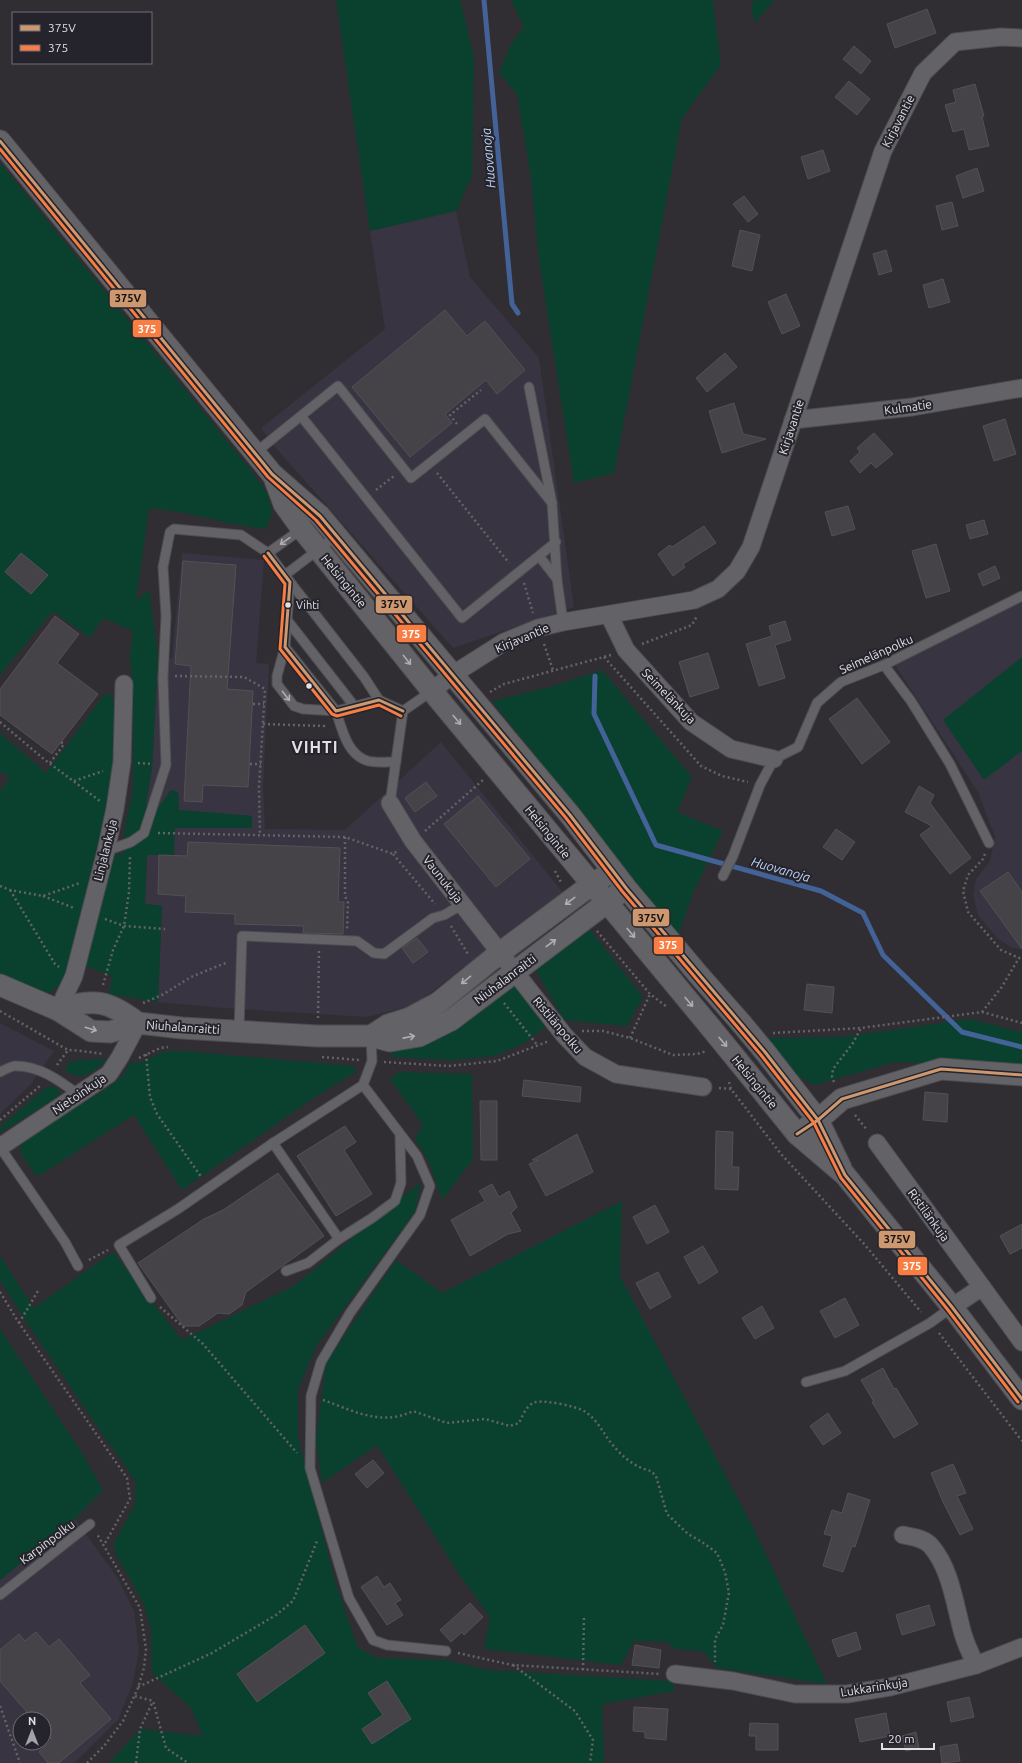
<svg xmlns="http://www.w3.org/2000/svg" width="1022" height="1763" font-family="Ubuntu,sans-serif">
<rect width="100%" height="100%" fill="#302e33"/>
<g fill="#383441" fill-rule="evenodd">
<polygon points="456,211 470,277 539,358 574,607 453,648 274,446 261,428 385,329 370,231"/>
<polygon points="182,553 264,560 256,663 269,664 263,787 265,829 345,830 441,742 564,894 414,1005 366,1017 223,1008 158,1002 162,906 145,904 147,854 175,828 252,828 251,816 179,810 178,793 158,808 146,804 152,769 158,657 172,658"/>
<polygon points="1022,602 1022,949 1012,948 997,938 978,915 973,895 976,879 990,861 995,837 978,792 895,665"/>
<polygon points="0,1023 54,1051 31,1084 0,1114"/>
<path d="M75 1519 117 1577 134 1611 139 1650 133 1683 118 1720 74 1763H0V1580ZM20 1719H44V1743H20Z"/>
</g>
<g fill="#0a412e">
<polygon points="336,0 460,0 474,56 472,176 456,211 370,231"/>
<polygon points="511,0 713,0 721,65 682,118 614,473 574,483 539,260 531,177 517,94 499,73 511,44 524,27"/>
<polygon points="754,0 774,0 755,23 751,7"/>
<path d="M0 163 249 468 268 494 272 513 266 529C227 525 188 511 149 508L136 601 149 590 158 657 152 769 146 804 158 808 171 790 178 792 179 810 252 816V828H175L174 855H147L145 904 162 906 158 1002 109 994 112 976 83 965 109 856 123 854 125 825 133 791V694L130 655 133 631 103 618 90 638 53 611 0 675Z"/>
<polygon points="1022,657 1022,751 984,780 943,720"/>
<polygon points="602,670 692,777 677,812 723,831 693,893 678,936 492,701 550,687"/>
<polygon points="112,694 118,738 106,825 63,983 49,993 32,989 0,975 0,791 10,778 0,771 0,733 46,773 104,695"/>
<polygon points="587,926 643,997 627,1026 564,1020 535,968"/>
<polygon points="515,982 549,1024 524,1043 495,1056 452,1060 391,1057 392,1053 461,1025"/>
<polygon points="970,1019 1022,1032 1022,1066 895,1062 814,1085 782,1067 767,1038 843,1037"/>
<polygon points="165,1051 182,1051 354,1066 356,1072 315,1097 182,1190 134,1115 37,1177 20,1152 21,1142 107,1088 124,1075 129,1063 142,1062"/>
<path d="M107 1059C96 1072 80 1083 65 1070L70 1062 79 1060Z"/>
<polygon points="399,1072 472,1074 473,1159 442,1200 429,1162 415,1139 423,1125 390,1079"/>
<polygon points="48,1086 57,1088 60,1093 59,1096 0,1133 1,1126"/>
<polygon points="421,1182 415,1212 317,1345 298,1389 298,1438 335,1581 358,1648 378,1658 444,1660 488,1670 672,1681 675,1691 602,1704 604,1763 109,1763 140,1729 203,1736 190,1707 152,1673 151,1629 143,1602 115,1553 114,1543 135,1504 136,1483 125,1465 103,1435 29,1326 0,1280 0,1256 34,1308 113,1252 182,1340 294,1286"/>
<polygon points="622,1201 620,1276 754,1529 827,1684 717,1668 703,1651 674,1649 668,1642 634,1641 621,1665 484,1649 490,1617 459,1574 377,1445 322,1483 316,1440 326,1363 396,1260 442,1293"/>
<polygon points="0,1329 84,1456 103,1490 75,1519 0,1580"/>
</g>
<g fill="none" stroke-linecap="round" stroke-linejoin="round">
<g stroke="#436298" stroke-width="5">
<polyline points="484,0 512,304 518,313"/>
<polyline points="595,676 594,714 656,845 821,891 863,913 883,955 962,1032 1022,1047"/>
</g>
</g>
<g fill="#454347" stroke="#535156">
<polygon points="927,9 936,33 895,48 887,24"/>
<polygon points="854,46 871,61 861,74 843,59"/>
<polygon points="849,81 870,99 857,115 835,97"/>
<polygon points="975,84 984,116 982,117 989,146 969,150 964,129 953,132 945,105 956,102 953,90"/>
<polygon points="823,150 830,171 808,179 801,157"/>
<polygon points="977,168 984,191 963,198 956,176"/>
<polygon points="744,196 758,214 748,222 733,204"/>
<polygon points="952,202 958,226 942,230 936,206"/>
<polygon points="740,230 760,235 752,271 732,266"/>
<polygon points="886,250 892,271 879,275 873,254"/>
<polygon points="943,279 950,302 929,308 923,285"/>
<polygon points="786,294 800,326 782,334 768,302"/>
<polygon points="445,310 467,336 485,321 525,370 497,394 486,380 445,414 452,423 410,457 352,387"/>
<polygon points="725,353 737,367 707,392 696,378"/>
<polygon points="734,403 743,434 766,439 722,453 709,411"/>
<polygon points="1005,419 1016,454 994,461 983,426"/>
<polygon points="874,433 893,454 876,468 871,463 860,473 850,461 860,452 857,448"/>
<polygon points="848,506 855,529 832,536 825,512"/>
<polygon points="984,520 988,534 970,539 966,525"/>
<polygon points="704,526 716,543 683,564 685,567 673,576 658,554 670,545 672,547"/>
<polygon points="936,544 950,591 926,598 912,551"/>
<polygon points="21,553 48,575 31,594 5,572"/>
<polygon points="183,561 236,565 227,689 253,691 248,787 203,785 202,802 184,801 191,666 175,664"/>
<polygon points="995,566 1000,578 983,586 978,574"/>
<polygon points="55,616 79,634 57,663 98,694 52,754 0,715 0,689"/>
<polygon points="785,621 791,640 775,645 785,678 759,686 746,644 772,636 769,626"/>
<polygon points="708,653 719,688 690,697 679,662"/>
<polygon points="857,698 890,742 862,764 829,719"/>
<polygon points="426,782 437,796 415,812 405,798"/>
<polygon points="919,786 934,795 930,803 971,858 950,874 920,835 932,826 905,812"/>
<polygon points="478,796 530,859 496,887 444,824"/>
<polygon points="836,829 855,842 842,860 823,847"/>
<polygon points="188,842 340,848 338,902 344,902 343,934 303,933 304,926 235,924 235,914 185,912 186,896 158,894 159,855 187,856"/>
<polygon points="1008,872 1022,892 1022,949 980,891"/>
<polygon points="417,938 428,952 413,963 402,948"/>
<polygon points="807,984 834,987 832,1013 804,1010"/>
<polygon points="524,1080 581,1087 580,1102 522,1096"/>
<polygon points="925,1092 948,1094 947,1122 923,1120"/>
<polygon points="480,1101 497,1101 497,1160 481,1160"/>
<polygon points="345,1126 356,1142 344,1150 372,1194 336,1216 297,1156"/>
<polygon points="716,1131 733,1132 732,1167 739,1167 738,1190 715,1189"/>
<polygon points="577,1134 593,1172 546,1196 529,1164 538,1160 532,1160"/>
<polygon points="278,1173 324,1236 246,1292 242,1305 229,1314 218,1313 199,1326 183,1326 138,1263 204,1219 223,1210"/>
<polygon points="492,1184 499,1197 509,1191 517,1207 511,1213 521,1231 508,1234 470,1256 451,1220 485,1201 479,1191"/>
<polygon points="655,1205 669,1232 647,1244 633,1217"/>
<polygon points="1022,1224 1022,1248 1010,1254 1000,1236"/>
<polygon points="703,1246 718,1272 699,1284 684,1257"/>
<polygon points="658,1272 671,1297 650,1309 636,1283"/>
<polygon points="845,1298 859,1325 835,1338 820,1311"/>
<polygon points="762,1306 774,1328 755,1339 742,1318"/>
<polygon points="883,1368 894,1389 896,1388 918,1424 894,1438 872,1402 874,1402 861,1380"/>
<polygon points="828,1413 841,1433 823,1445 810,1426"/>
<polygon points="373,1460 384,1473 367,1488 355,1474"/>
<polygon points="953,1464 966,1493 957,1496 973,1529 960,1535 943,1502 931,1473"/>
<polygon points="848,1493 870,1500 855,1547 852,1546 843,1572 823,1566 832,1536 824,1534 832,1510 842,1513"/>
<polygon points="377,1576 384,1587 390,1583 401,1600 395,1603 403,1615 387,1625 361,1587"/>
<polygon points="470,1603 483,1617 464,1635 462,1632 451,1642 440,1630"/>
<polygon points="929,1605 935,1625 902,1635 896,1615"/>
<polygon points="305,1625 325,1653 257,1702 237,1674"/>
<polygon points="36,1632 49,1647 59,1639 90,1675 80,1683 111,1719 59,1763 48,1763 39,1752 52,1740 44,1732 44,1719 33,1719 0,1681 0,1650 19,1634 25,1641"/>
<polygon points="856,1632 861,1649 838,1657 832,1640"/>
<polygon points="635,1645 661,1650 659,1668 632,1665"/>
<polygon points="387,1681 411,1719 372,1744 362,1729 383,1715 368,1693"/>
<polygon points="969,1697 974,1717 951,1722 947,1702"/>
<polygon points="634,1707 668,1709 666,1740 645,1738 645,1732 633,1731"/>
<polygon points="886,1713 890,1736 860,1742 855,1719"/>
<polygon points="750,1723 778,1724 778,1750 756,1750 756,1736 749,1736"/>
<polygon points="916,1732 919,1748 906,1751 902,1736"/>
<polygon points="957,1744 960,1761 942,1763 940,1747"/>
</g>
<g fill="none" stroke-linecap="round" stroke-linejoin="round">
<defs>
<g id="service">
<polyline points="529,387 552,503 557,579 563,622"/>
<polyline points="301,416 462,618 556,542"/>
<polyline points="255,453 338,386 411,478 485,419 552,503"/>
<polyline points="268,553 303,528"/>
<polyline points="539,556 557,579"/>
<polyline points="285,575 336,536"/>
<polyline points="290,582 364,677 379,700"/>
<polyline points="287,620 355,707"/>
<path d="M285 647 277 676V684L294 706 303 709 336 711C342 729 347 755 368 761 376 763 387 762 396 762"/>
<polyline points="884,665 911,701 950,764 989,843"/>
<polyline points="390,803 403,711 432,691"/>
<polyline points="106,851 131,842 144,833 166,765 163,678 166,616 163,567 170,532 174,529 241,535 268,553 290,582 285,647 336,711 379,700 403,711"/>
<polyline points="723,876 733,856 760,785 774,759 798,747 817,703 841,682 884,665 1022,596"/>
<polyline points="239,1031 242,936 357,941 374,953 384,954 433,918 444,915 463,904"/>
<path d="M0 1072C4 1070 10 1067 14 1066 39 1065 60 1081 79 1095"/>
<polyline points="363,1085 417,1156 430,1186 420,1215 350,1313 321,1362 311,1396 310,1468 349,1598 373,1640 387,1645 446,1651"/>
<polyline points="273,1143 339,1239"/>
<polyline points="0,1147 65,1242 78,1266"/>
<polyline points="286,1271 308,1263 339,1239 372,1218 395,1201 401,1183 400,1136"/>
<polyline points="151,1298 119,1245 178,1209 273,1143 363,1085 372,1061 371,1036"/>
<polyline points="806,1382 845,1371 930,1323 952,1307"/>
<polyline points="0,1595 90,1524"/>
</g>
<g id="minor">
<polyline points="793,420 912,407 1022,388"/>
<polyline points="609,615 626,650 691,722 731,749 774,759"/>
<polyline points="432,691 452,675 504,642 538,628 563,622 694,600 718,589 737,571 751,547 883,151 923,73 955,42 1001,37 1022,38"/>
<polyline points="390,803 413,841 427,859 564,1035 585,1057 616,1074 703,1087"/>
<polyline points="58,1010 74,976 106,851 115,809 122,762 124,684"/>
<polyline points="877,1143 982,1287"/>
<polyline points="0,1147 109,1074 120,1057 138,1023"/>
<polyline points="952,1307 982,1287 1022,1342"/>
<path d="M903 1535C913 1537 924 1538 931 1546 951 1569 955 1606 963 1634 966 1644 971 1655 976 1665"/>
<polyline points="675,1674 733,1681 795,1694 847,1694 890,1687 976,1665 1022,1647"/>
</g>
<g id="tertiary">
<polyline points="0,141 272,474 320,516 570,815 626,888 697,973 741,1023"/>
<polyline points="275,480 284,504 302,529 432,691 707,1023"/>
<polyline points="0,985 58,1010 91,1031 110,1032 138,1023 182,1028 317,1036 371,1036 390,1041 419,1036 451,1020 618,894"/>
<path d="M58 1010C93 997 109 1001 138 1023"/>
<polyline points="371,1036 388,1025 410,1018 438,1003 501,952 591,885 602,878"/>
<polyline points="765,1052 818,1120 841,1168"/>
<polyline points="738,1061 797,1134 845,1175 952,1307 1022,1399"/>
<polyline points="797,1134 818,1120 842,1099 941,1069 1022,1075"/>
</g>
</defs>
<use href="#service" stroke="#4d4b4f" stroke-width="11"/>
<use href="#minor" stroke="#4d4b4f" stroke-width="19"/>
<use href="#tertiary" stroke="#4d4b4f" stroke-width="23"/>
<g stroke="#646366" stroke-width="2.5" stroke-dasharray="2 3" stroke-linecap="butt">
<polyline points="457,424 450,415 481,390"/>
<polyline points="437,473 509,563"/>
<polyline points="376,490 394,476"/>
<polyline points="524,583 533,613"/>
<polyline points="544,644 553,670"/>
<polyline points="642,644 692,625 697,616"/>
<polyline points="604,657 701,766 722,776 748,782"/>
<polyline points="175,676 244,677 265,689 259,787 260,835"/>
<polyline points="490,692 504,684 611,655"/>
<polyline points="253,704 264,704"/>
<polyline points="0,722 45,760 100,801"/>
<polyline points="263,724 324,726 324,722"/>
<polyline points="50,763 64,744 61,742"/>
<polyline points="138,763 153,764"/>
<polyline points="250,764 261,764"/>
<polyline points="74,781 103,771"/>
<polyline points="425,831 483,780"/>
<polyline points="158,833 345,837 393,854 399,850"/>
<polyline points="345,837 345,896 348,903 347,929"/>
<polyline points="393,854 435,904"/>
<polyline points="985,854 983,859 968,875 963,891 968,912 1001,950 1019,958 1022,956"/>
<polyline points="555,871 562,884"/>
<polyline points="0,886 10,890 43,896 80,883"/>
<polyline points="10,890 55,964 59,967"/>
<polyline points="43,896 74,908"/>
<polyline points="105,919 124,926 165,929"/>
<polyline points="451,926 468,954"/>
<polyline points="597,931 650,994 667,1007"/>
<polyline points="103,985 113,950 124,926 129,892 130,856"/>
<polyline points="143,1003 162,995 191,977 228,962"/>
<polyline points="504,1003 538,1046"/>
<polyline points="0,1011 68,1050 82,1051 103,1054"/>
<polyline points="982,1012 1001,988 1019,958"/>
<polyline points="318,1018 319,951"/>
<polyline points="582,1031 603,1031 630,1038 673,1055 697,1054 707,1051"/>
<polyline points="773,1033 861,1028 982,1012 1022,1023"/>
<polyline points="630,1038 650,994"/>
<polyline points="146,1054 150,1097 157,1114 202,1178"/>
<polyline points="322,1057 359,1060"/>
<polyline points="139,1058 160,1048 168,1047"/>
<polyline points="384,1062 448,1066 497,1061 549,1041"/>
<polyline points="57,1065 68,1050"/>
<polyline points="729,1082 731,1089 781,1154 865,1245 921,1312"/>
<polyline points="834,1082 832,1077 833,1069 853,1043 861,1028"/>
<polyline points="719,1088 731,1089"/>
<polyline points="855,1115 867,1130"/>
<polyline points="0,1120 40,1086"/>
<polyline points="89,1260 108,1250"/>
<polyline points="0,1292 19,1323 127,1478 130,1499 104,1545"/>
<polyline points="160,1307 203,1344 297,1453"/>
<polyline points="19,1323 38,1291"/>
<polyline points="939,1333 1022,1441"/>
<path d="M323 1400C352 1410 381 1427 413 1411L447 1423 485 1419 510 1426 519 1423C523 1415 527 1404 536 1402 546 1400 575 1406 584 1411 594 1417 600 1427 606 1436 617 1452 632 1467 651 1471L656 1476 667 1514 688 1534 702 1542 717 1553 725 1572 729 1593 723 1625 715 1639V1662"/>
<polyline points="458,1653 512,1665 660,1674"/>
<polyline points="513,1665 575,1711 593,1740 590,1763"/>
<polyline points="583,1670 584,1616"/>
<polyline points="138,1687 212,1653 276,1615 293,1601 317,1541"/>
<polyline points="135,1696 153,1701 166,1748 188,1763"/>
<polyline points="0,1706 20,1763"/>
<polyline points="87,1763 104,1746 123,1721 138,1688 144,1668 146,1649 140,1608 97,1534"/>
<polyline points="136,1763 140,1729 153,1701"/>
</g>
<use href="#service" stroke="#636266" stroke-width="9"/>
<use href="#minor" stroke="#636266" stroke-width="17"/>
<use href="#tertiary" stroke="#636266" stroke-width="21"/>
<defs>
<g id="tertiary-bridge">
<polyline points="707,1023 738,1061"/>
<polyline points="741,1023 765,1052"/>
</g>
</defs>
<use href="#tertiary-bridge" stroke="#4d4b4f" stroke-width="23" stroke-linecap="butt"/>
<use href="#tertiary-bridge" stroke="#636266" stroke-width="21"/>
<defs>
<g id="bus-1">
<polyline points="0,141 272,474 320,516 570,815 626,888 765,1052 818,1120 845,1175 952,1307 1022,1399"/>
<polyline points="268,553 290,582 285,647 336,711 379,700 403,711"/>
<polyline points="797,1134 818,1120 842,1099 941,1069 1022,1075"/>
</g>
<g id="bus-2">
<polyline points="0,149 268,477 316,520 566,818 622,891 761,1055 814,1123 841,1178 948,1310 1018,1402"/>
<polyline points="264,556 285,584 280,649 332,714 337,716 379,705 401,716"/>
</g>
</defs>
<use href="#bus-1" stroke="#25232b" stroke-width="6"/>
<use href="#bus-2" stroke="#25232b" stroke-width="6"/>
<use href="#bus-1" stroke="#cd976f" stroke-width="3"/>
<use href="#bus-2" stroke="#f77d43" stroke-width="3"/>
</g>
<defs><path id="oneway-shaft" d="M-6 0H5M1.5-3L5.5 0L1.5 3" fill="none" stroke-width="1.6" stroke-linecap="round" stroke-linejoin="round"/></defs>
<g stroke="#afaeb3">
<use href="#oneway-shaft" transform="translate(285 541) rotate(145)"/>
<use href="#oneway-shaft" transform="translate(407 660) rotate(52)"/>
<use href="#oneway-shaft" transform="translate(286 696) rotate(52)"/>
<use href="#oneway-shaft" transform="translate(457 720) rotate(50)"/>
<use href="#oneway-shaft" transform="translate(570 901) rotate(143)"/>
<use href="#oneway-shaft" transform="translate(631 933) rotate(50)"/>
<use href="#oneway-shaft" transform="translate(551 943) rotate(-37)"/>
<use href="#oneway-shaft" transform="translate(466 980) rotate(141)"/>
<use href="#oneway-shaft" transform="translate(689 1002) rotate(50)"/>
<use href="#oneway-shaft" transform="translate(91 1029) rotate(17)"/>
<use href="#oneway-shaft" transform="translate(409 1037) rotate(-11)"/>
<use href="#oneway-shaft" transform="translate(723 1042) rotate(50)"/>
</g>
<g fill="#e2e0e6" stroke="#25232b" stroke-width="1.5">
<circle cx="288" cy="605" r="3.5"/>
<circle cx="309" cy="686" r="3.5"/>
</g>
<g text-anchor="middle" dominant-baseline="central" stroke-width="4" stroke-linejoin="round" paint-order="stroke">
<g font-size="11" fill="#e2e0e6" stroke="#25232b" text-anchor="start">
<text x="296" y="605">Vihti</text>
</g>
<g font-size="12" fill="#e2e0e6" stroke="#25232b">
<text transform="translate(898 121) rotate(-63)">Kirjavantie</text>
<text transform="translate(908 407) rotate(-8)">Kulmatie</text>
<text transform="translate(791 427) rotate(-72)">Kirjavantie</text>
<text transform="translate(344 581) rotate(51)">Helsingintie</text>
<text transform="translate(522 638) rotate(-23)">Kirjavantie</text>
<text transform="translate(876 654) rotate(-24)">Seimelänpolku</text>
<text transform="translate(669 696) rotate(46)">Seimelänkuja</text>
<text transform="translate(548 832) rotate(51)">Helsingintie</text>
<text transform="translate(105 850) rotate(-76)">Linjalankuja</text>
<text transform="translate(443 879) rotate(52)">Vaunukuja</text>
<text transform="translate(505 979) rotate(-37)">Niuhalanraitti</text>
<text transform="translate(558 1025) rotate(50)">Ristilänpolku</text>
<text transform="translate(183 1027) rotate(4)">Niuhalanraitti</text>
<text transform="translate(755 1082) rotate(51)">Helsingintie</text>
<text transform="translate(79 1094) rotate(-34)">Nietoinkuja</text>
<text transform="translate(929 1215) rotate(54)">Ristilänkuja</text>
<text transform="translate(47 1542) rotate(-37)">Karpinpolku</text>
<text transform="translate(874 1687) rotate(-9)">Lukkarinkuja</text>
</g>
<g font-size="13" font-style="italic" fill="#bdd2f4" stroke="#25232b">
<text transform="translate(488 158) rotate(-95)">Huovanoja</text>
<text transform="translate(781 869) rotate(16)">Huovanoja</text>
</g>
<g font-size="16" font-weight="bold" letter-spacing="1" fill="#e2e0e6" stroke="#25232b">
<text x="315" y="747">VIHTI</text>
</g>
</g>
<g stroke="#25232b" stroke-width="1.5">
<rect x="109" y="289" width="38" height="19" rx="4" fill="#cd976f"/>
<rect x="132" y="319" width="30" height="19" rx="4" fill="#f77d43"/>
<rect x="375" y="595" width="38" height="19" rx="4" fill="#cd976f"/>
<rect x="396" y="624" width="31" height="19" rx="4" fill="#f77d43"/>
<rect x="632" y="908" width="38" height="19" rx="4" fill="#cd976f"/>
<rect x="653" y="936" width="31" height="19" rx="4" fill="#f77d43"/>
<rect x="878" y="1230" width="38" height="19" rx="4" fill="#cd976f"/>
<rect x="897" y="1256" width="31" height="20" rx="4" fill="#f77d43"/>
</g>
<g font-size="11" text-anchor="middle" font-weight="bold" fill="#fff">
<text x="147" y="333">375</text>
<text x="411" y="638">375</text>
<text x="668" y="949">375</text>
<text x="912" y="1270">375</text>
</g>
<g font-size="11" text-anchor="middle" font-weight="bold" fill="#111">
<text x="128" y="302">375V</text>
<text x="394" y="608">375V</text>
<text x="651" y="922">375V</text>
<text x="897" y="1243">375V</text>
</g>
<rect x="12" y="12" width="140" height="52" fill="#25232b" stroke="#716f76"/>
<rect x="20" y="25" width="20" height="6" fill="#cd976f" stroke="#716f76"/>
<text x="48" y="32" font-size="12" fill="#e2e0e6">375V</text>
<rect x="20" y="45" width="20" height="6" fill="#f77d43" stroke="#716f76"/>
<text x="48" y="52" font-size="12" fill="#e2e0e6">375</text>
<g transform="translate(32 1731)"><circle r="19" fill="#25232b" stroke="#716f76"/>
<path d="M0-3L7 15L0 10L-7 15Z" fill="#a4a2a7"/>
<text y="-6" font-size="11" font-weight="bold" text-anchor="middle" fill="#e2e0e6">N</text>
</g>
<path d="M882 1743v6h52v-6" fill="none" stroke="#e2e0e6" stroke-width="2"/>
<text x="888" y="1743" font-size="12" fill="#e2e0e6" stroke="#25232b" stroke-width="3" paint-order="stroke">20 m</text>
</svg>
